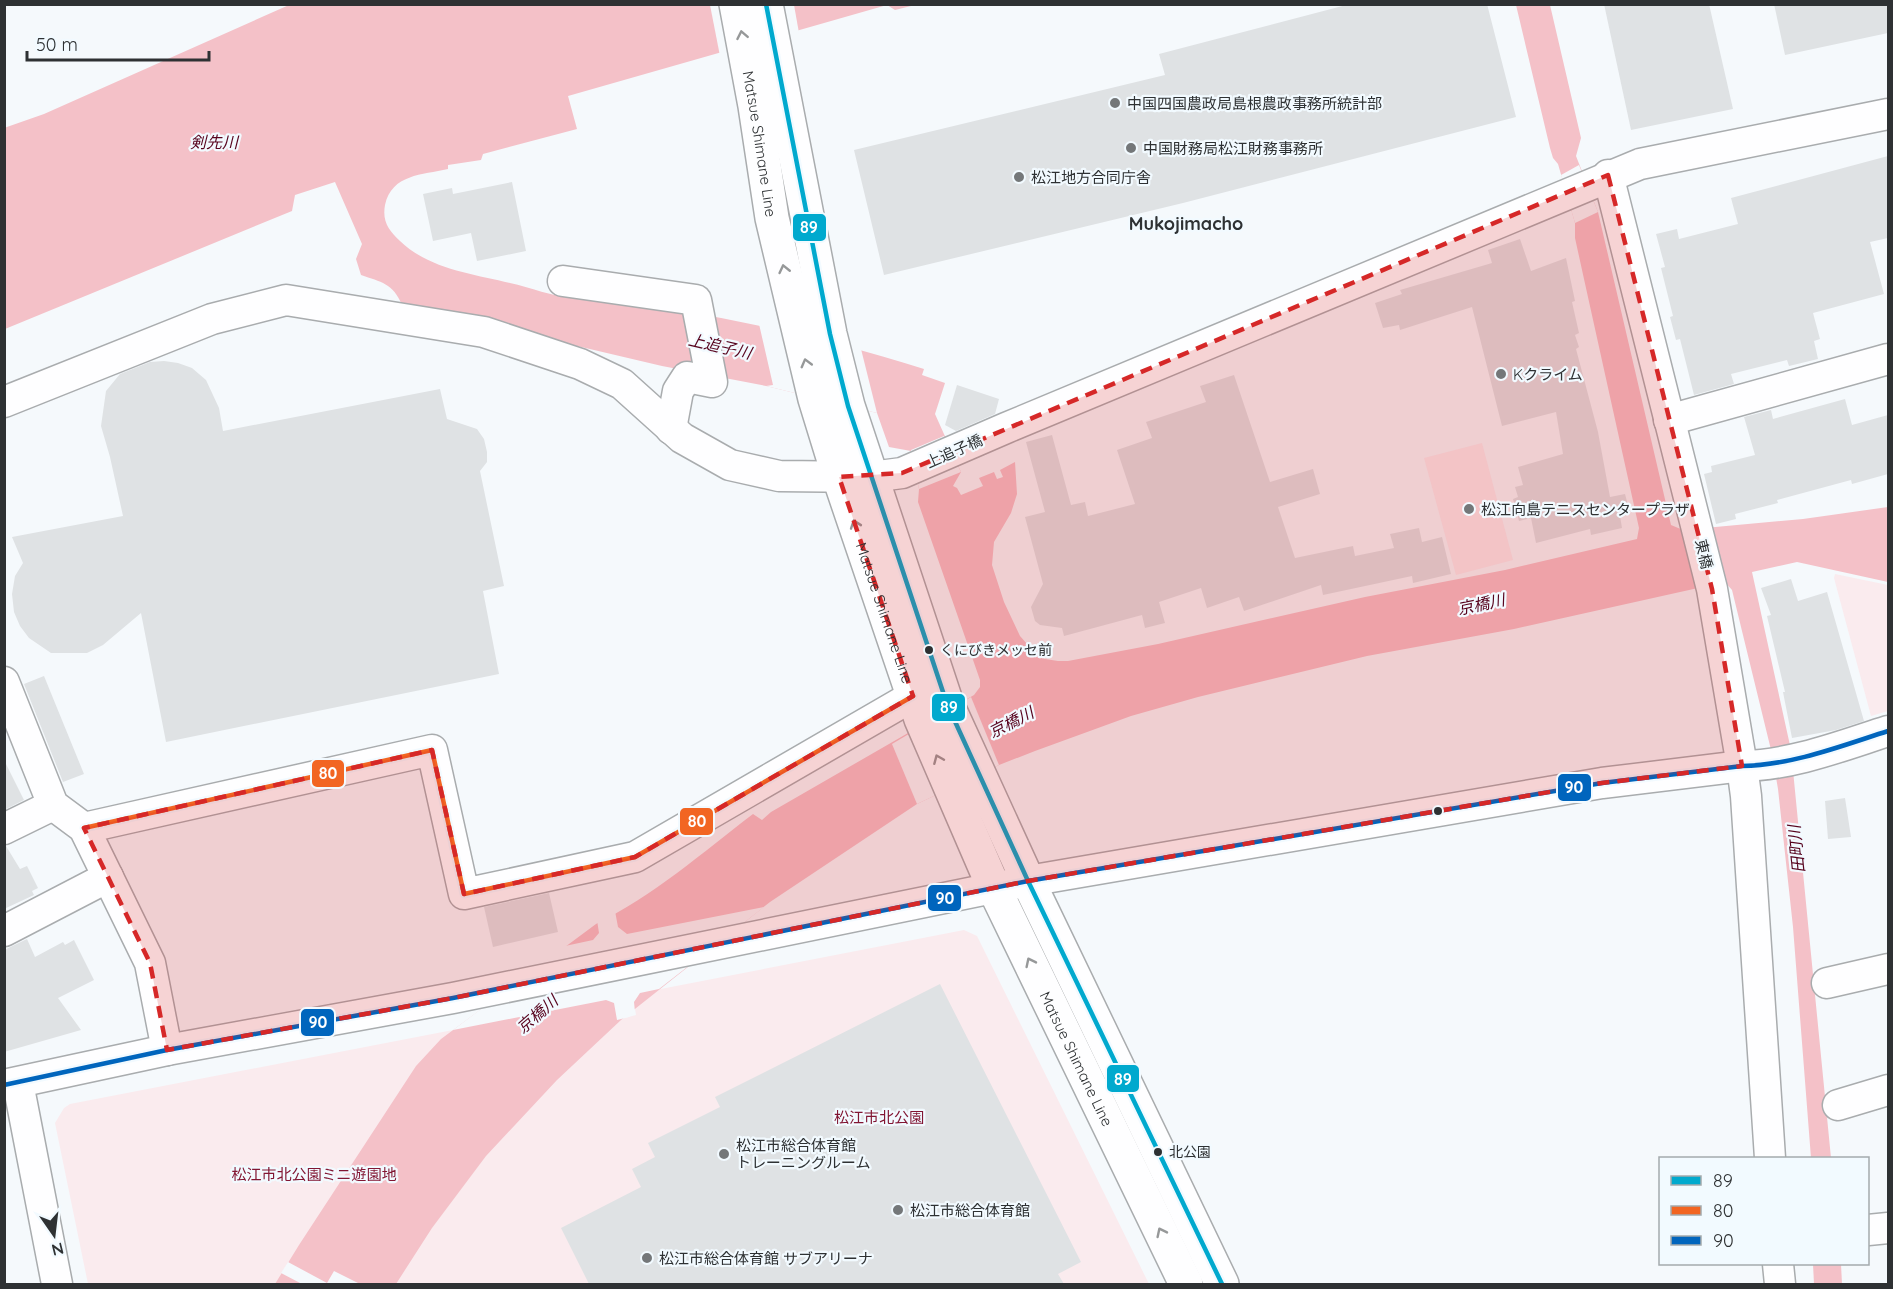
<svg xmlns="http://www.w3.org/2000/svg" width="1893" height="1289" font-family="Quicksand,'Noto Sans JP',sans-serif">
<rect width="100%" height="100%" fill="#f5f9fc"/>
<g fill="#faebee">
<polygon points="1482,443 1513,560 1456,575 1424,458"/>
<polygon points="1835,574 1888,585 1888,711 1871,716 1834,578"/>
<polygon points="964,930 977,936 1149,1284 88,1284 55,1123 64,1108 70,1104 453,1030 617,1020 636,1015 634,1002 640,993"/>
</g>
<g fill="#f4c1c8">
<path d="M289 5H915L895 10 887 5 568 96 577 129 483 154 481 160 448 165V169C422 175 392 174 385 205 382 222 389 230 400 241 429 269 473 274 510 283 530 287 553 297 573 298 580 299 588 297 596 297 708 313 816 335 924 369L922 375 945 383 935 414 961 472 953 486 957 488 961 495 983 486 979 478 994 472 997 479 1003 477 1000 470 1015 462 1017 494 1011 513 994 542 992 565 1004 602 1020 636 1035 653 1045 659 1058 661H1068L1158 644 1365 597 1505 570 1637 539 1639 528 1584 279 1575 238V223L1558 164 1553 158 1550 148 1516 5H1550L1581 138 1576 156 1598 212 1671 525 1683 530 1803 519 1888 507V582L1797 562 1752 572 1791 750 1831 1158H1811L1793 927 1778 789 1772 754 1732 590 1725 582 1514 629 1367 656 1198 697 1131 716 1035 751 999 765 917 804 770 902 621 1020 557 1080 486 1156 432 1228 396 1284H275L299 1245 416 1066 441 1039 596 924C653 896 702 853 753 814L762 820 771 812 974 695 980 687V680L918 502 919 489 911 451 889 447 877 413 766 386 662 366 402 305C393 283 381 282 361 275L356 259 362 244 335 182 295 195 292 211 5 329 4 128 44 114Z"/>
<polygon points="1813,1264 1841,1264 1842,1284 1814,1284"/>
</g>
<g fill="#f5f9fc">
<polygon points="710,5 794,5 799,33 720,56"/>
<polygon points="1579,165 1598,212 1575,223 1561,175"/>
<polygon points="759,324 861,349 877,413 766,386 773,385"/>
<polygon points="944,436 961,472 919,489 911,450"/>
<polygon points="971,697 999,765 917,804 892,744"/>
<polygon points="764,907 659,989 640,993 634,1002 635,1012 629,1017 617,1020 614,1003 606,1000 453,1030 565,946 593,940 599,933 597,920 615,911 618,927 627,934"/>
<polygon points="288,1262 327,1283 334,1271 360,1284 302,1284 281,1273"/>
</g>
<g fill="#dfe2e4">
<polygon points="1350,4 1487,4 1516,117 1183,203 884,275 854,150 1165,75 1159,54"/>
<polygon points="1604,4 1709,4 1733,109 1631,130"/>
<polygon points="1774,4 1888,4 1888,33 1785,55"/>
<polygon points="1888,156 1888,238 1870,242 1884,294 1813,313 1820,339 1814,341 1818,359 1789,366 1787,360 1731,374 1734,384 1694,395 1680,339 1676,340 1670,317 1673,316 1661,268 1665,267 1656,234 1677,229 1679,239 1738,224 1731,198"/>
<polygon points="512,182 526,251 477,261 471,233 433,241 423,194 452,188 453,194"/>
<polygon points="1520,239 1531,271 1566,258 1575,301 1572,302 1579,333 1575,335 1579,347 1576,349 1598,432 1610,497 1625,494 1630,513 1620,516 1622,528 1591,535 1590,529 1536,543 1531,518 1519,521 1513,499 1518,497 1515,487 1523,485 1518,467 1563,454 1556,412 1502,426 1472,307 1400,330 1399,325 1383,328 1375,303 1402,294 1400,290 1492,263 1488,250"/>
<polygon points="164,361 178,363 192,368 206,380 219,408 223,431 440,389 447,419 477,429 484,439 487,452 487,462 480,471 504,586 483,591 499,674 166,742 141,613 103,645 87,653 51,653 29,638 20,626 14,612 12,594 15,576 23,563 12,537 123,516 110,457 101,426 106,391 120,374 150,362"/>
<polygon points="1234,375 1270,482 1313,469 1320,494 1278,507 1295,558 1353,546 1355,556 1394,548 1390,534 1419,528 1422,542 1442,537 1451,574 1413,583 1412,576 1323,595 1321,585 1244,611 1239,597 1207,608 1201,588 1159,602 1165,623 1145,628 1142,615 1064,636 1062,628 1040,625 1035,621 1031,607 1043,584 1025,517 1045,512 1026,442 1052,435 1071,505 1085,502 1088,516 1135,504 1117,450 1152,438 1146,422 1206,402 1200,386"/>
<polygon points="957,385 999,399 995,414 956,431 945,425"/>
<polygon points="1845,399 1852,425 1888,415 1888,474 1852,484 1851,480 1777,500 1778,503 1735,514 1736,519 1716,524 1704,474 1712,472 1711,466 1755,455 1744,417 1771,410 1773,419"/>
<polygon points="1791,579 1798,601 1827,592 1864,721 1836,730 1792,738 1783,692 1785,692 1767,616 1771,615 1761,588"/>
<polygon points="44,676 84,774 63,782 24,684"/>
<polygon points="4,760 24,800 4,810"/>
<polygon points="1845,798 1851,837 1828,839 1825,801"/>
<polygon points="4,846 6,846 20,869 27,866 38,888 32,891 34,895 4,909"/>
<polygon points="549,893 558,932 493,947 484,907"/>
<polygon points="27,939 35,957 63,942 65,945 74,940 94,980 58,998 81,1030 4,1052 4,950"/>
<polygon points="940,984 1081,1262 1058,1274 1064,1284 589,1284 561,1228 641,1187 632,1169 655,1157 648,1143 720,1107 715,1097"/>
</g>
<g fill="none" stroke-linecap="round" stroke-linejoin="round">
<defs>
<g id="minor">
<polyline points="1608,175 1712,589 1742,766 1746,796 1770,1158"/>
<polyline points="563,281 696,300 712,382 687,377 678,391 671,429"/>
<polyline points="4,402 212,319 286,300 484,332 580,364 622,384 682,438 730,465 779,476 871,477 902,473 1006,428 1640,164 1888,114"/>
<polyline points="1669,420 1888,359"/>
<polyline points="4,682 53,805 84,828 150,963 167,1050"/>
<polyline points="84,828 432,750 464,894 635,857 913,696"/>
<polyline points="4,829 53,805"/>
<polyline points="4,931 108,877"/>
<polyline points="1827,983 1888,969"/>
<polyline points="18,1083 57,1284"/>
<path d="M4 1085 167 1050 453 998 1028 881 1602 783 1742 766C1793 765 1841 746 1888 731"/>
<polyline points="1838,1105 1888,1090"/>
<polyline points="1868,1230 1888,1228"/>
<polyline points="1778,1264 1780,1284"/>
</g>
<g id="major">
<path id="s1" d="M736 4 755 106 772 218 815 399 839 477 921 719 994 888 1186 1284"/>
<polyline points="766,4 830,334 848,406 947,704 1028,881 1222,1284"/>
</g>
</defs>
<use href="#minor" stroke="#a9acae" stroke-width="33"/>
<use href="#major" stroke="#a9acae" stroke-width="36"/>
<use href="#minor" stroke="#fefeff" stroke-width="30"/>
<use href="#major" stroke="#fefeff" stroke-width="33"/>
<defs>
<polyline id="bus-1" points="766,4 830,334 848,406 947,704 1028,881 1222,1284"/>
<polyline id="bus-2" points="84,828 432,750 464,894 635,857 913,696"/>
<path id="bus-3" d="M4 1085 167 1050 453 998 1028 881 1602 783 1742 766C1793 765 1841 746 1888 731"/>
</defs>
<use href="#bus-1" stroke="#f2faff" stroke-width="9"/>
<use href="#bus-2" stroke="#f2faff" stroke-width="9"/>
<use href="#bus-3" stroke="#f2faff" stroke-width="9"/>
<use href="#bus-1" stroke="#00a9ce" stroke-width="4.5"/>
<use href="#bus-2" stroke="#f26522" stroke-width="4.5"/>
<use href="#bus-3" stroke="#0065bd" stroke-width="4.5"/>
</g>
<defs><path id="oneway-chevron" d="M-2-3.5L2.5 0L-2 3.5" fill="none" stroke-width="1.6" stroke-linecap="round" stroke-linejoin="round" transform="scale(1.5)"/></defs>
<g stroke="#969899">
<use href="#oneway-chevron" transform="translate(742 35) rotate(-101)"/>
<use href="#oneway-chevron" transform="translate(784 269) rotate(-103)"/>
<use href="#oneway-chevron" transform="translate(806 363) rotate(-105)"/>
<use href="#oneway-chevron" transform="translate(855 524) rotate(-109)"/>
<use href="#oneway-chevron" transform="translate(938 759) rotate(-113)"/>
<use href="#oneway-chevron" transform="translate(1030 962) rotate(-116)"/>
<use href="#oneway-chevron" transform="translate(1161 1232) rotate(-116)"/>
</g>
<path fill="#d62828" fill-opacity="0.2" stroke="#d62828" stroke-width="4.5" stroke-dasharray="12 8" stroke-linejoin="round" d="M1608 175 1712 589 1742 766 1602 783 1028 881 453 998 167 1050 150 963 84 828 432 750 464 894 635 857 913 696 839 477 902 473Z"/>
<g fill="#747779" stroke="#f2faff" stroke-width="2">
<circle cx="1115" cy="103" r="6"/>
<circle cx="1131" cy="148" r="6"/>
<circle cx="1019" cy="177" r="6"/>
<circle cx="1501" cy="374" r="6"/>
<circle cx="1469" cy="509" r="6"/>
<circle cx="724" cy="1154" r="6"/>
<circle cx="898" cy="1210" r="6"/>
<circle cx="647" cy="1258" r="6"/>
</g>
<g fill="#2e3133" stroke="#f2faff" stroke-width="2">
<circle cx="929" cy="650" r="5"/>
<circle cx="1438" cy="811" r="5"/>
<circle cx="1158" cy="1152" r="5"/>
</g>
<g text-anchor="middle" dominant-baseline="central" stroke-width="4.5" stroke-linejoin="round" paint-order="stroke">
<g font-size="14" fill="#2e3133" stroke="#f2faff" text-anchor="start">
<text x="940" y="650">くにびきメッセ前</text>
<text x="1169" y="1152">北公園</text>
</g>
<g font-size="15" fill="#2e3133" stroke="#f2faff" text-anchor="start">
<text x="1127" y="103">中国四国農政局島根農政事務所統計部</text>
<text x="1143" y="148">中国財務局松江財務事務所</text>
<text x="1031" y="177">松江地方合同庁舎</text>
<text x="1513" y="374">Kクライム</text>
<text x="1481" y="509">松江向島テニスセンタープラザ</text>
<text x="736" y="1145">松江市総合体育館<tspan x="736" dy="17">トレーニングルーム</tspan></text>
<text x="910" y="1210">松江市総合体育館</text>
<text x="659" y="1258">松江市総合体育館 サブアリーナ</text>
</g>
<g font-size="15" fill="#2e3133" stroke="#f2faff">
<text stroke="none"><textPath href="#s1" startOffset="142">Matsue Shimane Line</textPath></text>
<text transform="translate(954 451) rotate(-24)">上追子橋</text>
<text transform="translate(1704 554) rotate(77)">東橋</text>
<text stroke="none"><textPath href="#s1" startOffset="628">Matsue Shimane Line</textPath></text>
<text stroke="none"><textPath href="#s1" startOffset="1114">Matsue Shimane Line</textPath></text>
</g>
<g font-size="15" fill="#821633" stroke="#f2faff">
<text x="879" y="1117">松江市北公園</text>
<text x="314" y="1174">松江市北公園ミニ遊園地</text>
</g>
<g font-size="16" font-style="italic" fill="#57031d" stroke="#f2faff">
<text x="214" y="142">剣先川</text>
<text transform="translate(720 346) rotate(13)">上追子川</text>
<text transform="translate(1481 604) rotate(-12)">京橋川</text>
<text transform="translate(1011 722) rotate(-27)">京橋川</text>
<text transform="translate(1796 849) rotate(-96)">田町川</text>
<text transform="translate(537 1014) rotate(-41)">京橋川</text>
</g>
<g font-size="18" font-weight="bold" fill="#2e3133" stroke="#f2faff">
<text x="1186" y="223">Mukojimacho</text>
</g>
</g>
<g stroke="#f2faff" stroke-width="2">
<rect x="792" y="213" width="35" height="29" rx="6" fill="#00a9ce"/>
<rect x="931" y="693" width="35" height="29" rx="6" fill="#00a9ce"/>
<rect x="311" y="759" width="34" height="29" rx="6" fill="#f26522"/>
<rect x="1557" y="773" width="35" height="29" rx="6" fill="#0065bd"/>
<rect x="679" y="807" width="35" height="29" rx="6" fill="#f26522"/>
<rect x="927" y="884" width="35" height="28" rx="6" fill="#0065bd"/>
<rect x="300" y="1008" width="35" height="29" rx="6" fill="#0065bd"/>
<rect x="1106" y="1064" width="34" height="29" rx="6" fill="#00a9ce"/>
</g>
<g font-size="16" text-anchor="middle" font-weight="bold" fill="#fff">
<text x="809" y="233">89</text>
<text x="949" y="713">89</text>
<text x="328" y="779">80</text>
<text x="1574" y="793">90</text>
<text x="697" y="827">80</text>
<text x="945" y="904">90</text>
<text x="318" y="1028">90</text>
<text x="1123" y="1085">89</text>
</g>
<rect width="1893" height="1289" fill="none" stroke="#2e3133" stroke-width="12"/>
<rect x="1659" y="1157" width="210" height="108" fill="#f2faff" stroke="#a4aaad" stroke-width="1.5"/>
<rect x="1671" y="1176" width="30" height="9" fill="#00a9ce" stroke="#a4aaad" stroke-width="1.5"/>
<text x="1713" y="1187" font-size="18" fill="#2e3133">89</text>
<rect x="1671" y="1206" width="30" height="9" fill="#f26522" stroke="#a4aaad" stroke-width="1.5"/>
<text x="1713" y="1217" font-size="18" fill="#2e3133">80</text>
<rect x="1671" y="1236" width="30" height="9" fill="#0065bd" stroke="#a4aaad" stroke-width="1.5"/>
<text x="1713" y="1247" font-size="18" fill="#2e3133">90</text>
<g transform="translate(54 1235) rotate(166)" stroke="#f2faff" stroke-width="4.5" paint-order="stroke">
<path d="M0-4.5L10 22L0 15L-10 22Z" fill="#2e3133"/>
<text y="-9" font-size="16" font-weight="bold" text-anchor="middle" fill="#2e3133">N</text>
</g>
<path d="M27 51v9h182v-9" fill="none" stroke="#2e3133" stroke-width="3"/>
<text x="36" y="51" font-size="18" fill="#2e3133" stroke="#f2faff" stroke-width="4.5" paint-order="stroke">50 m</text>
</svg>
